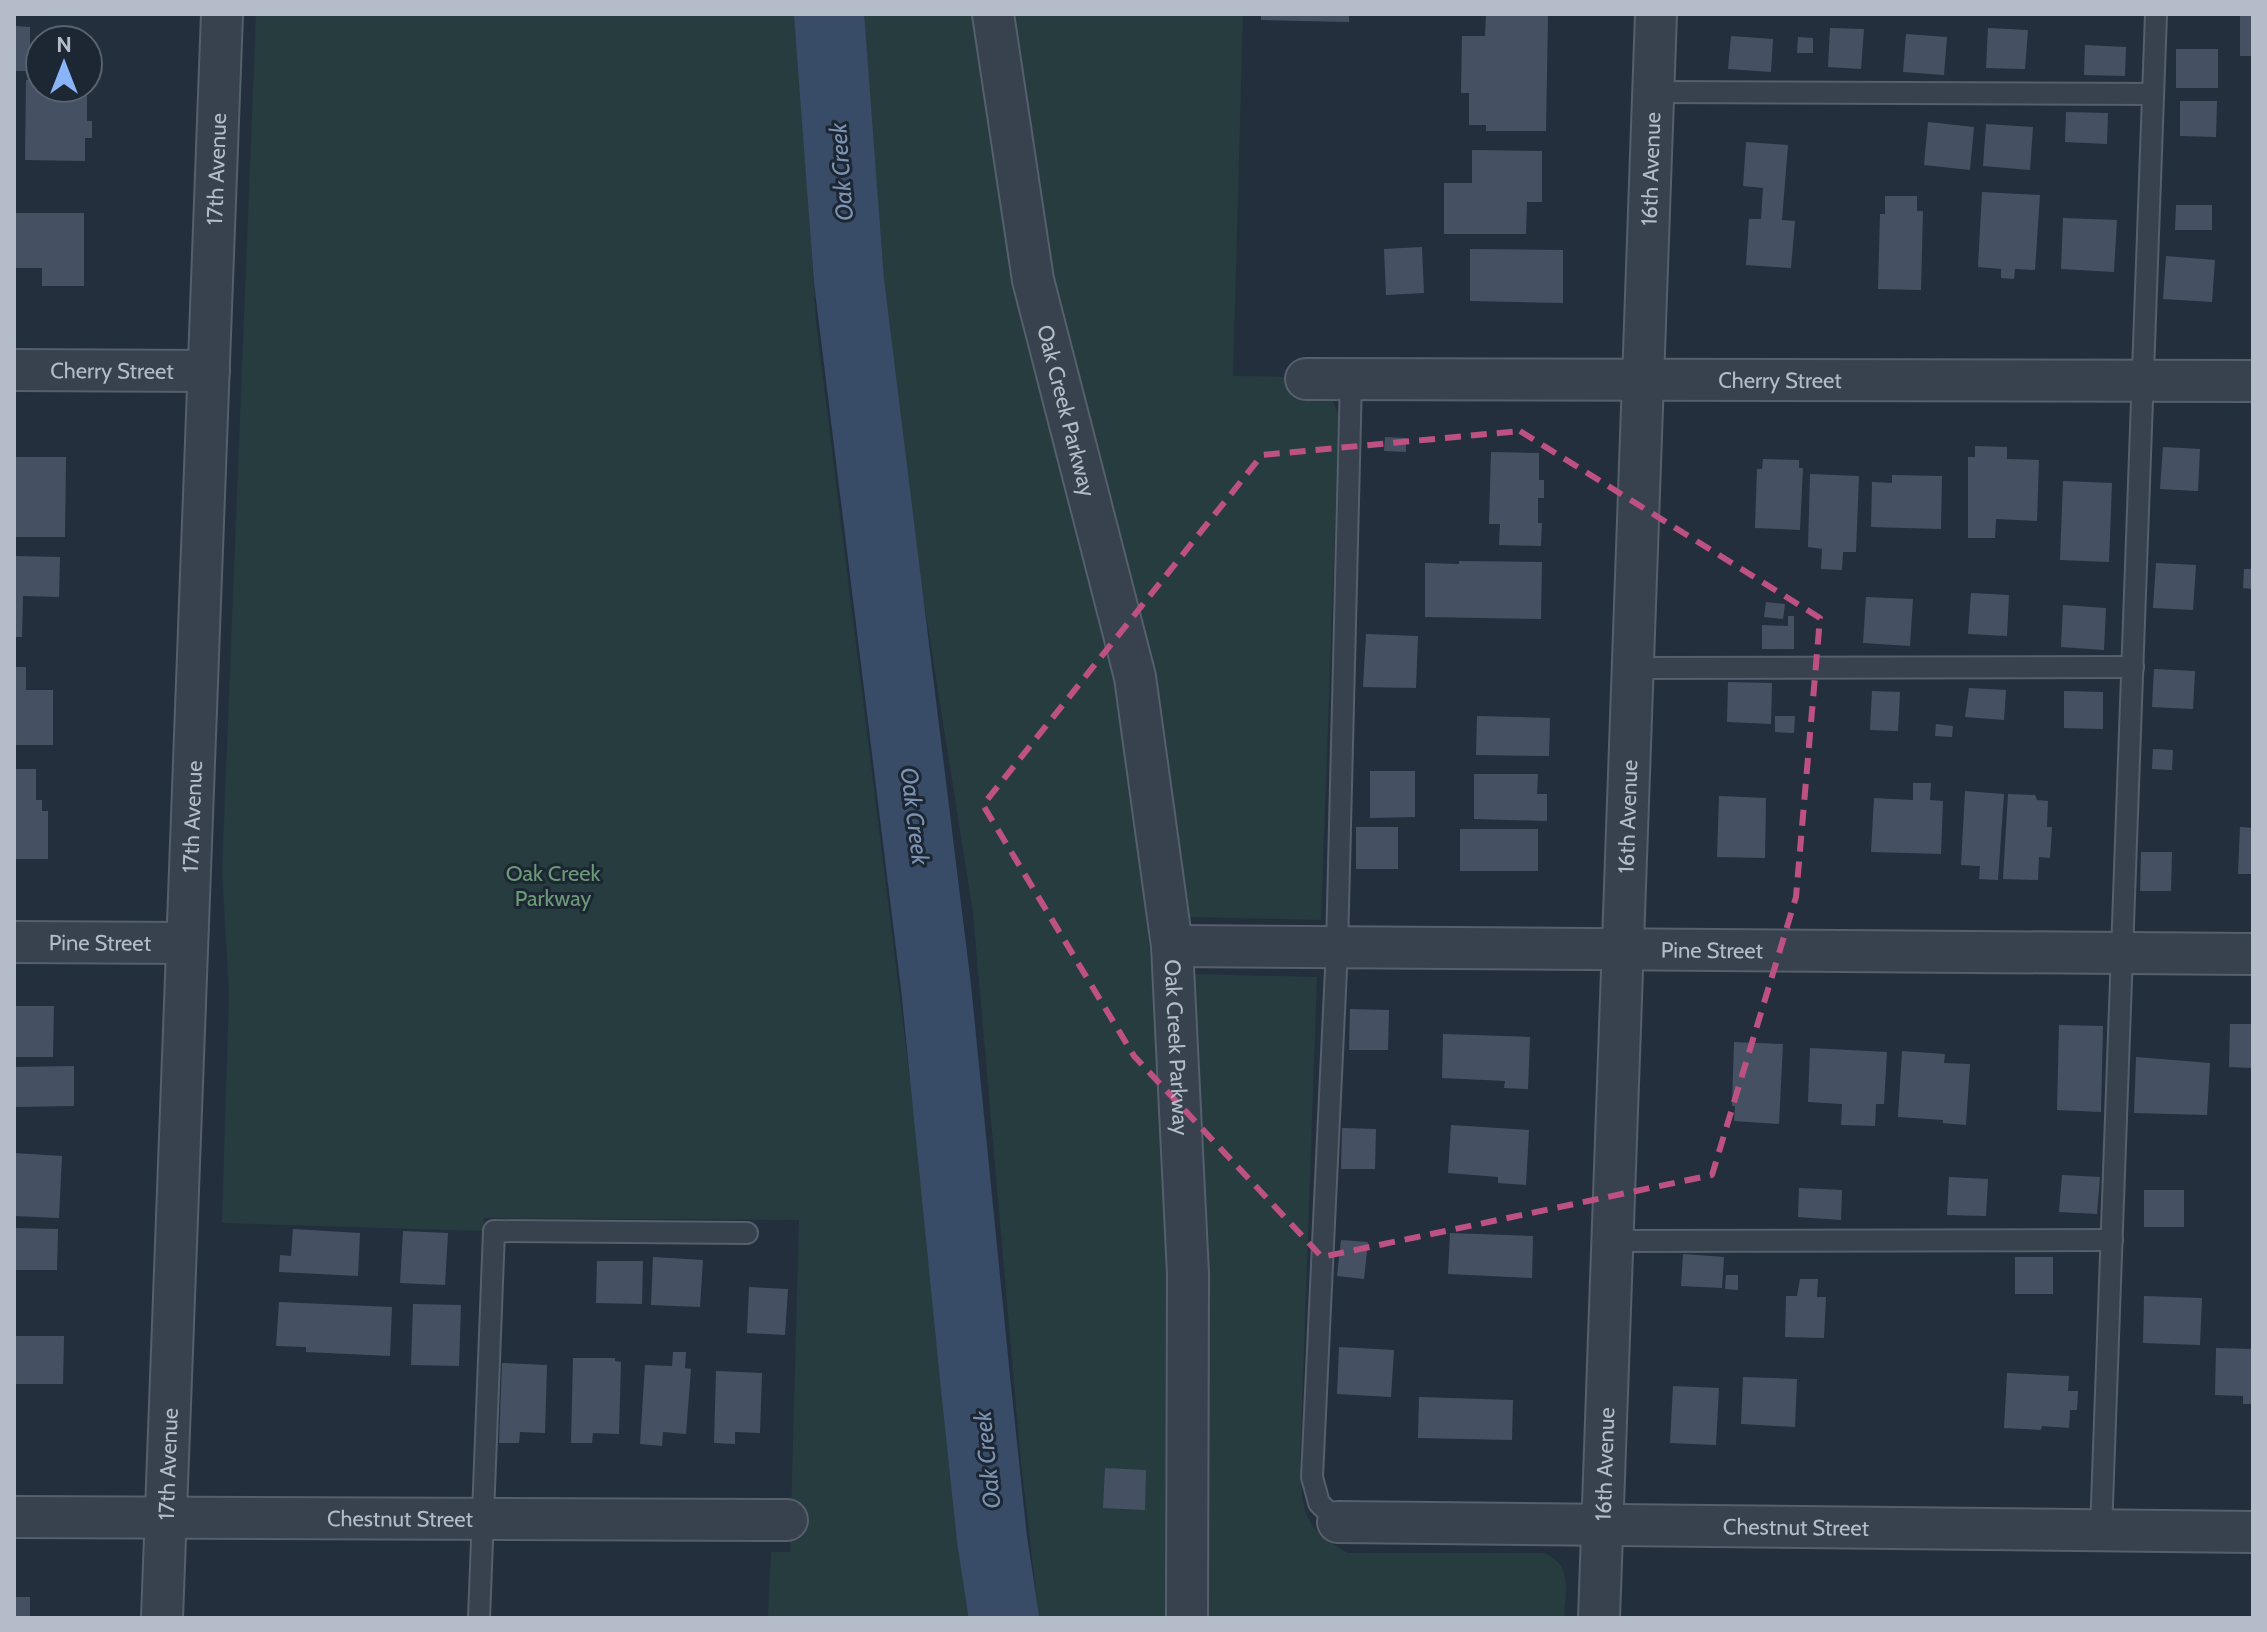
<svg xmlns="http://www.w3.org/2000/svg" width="2267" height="1632" font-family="Cabin,sans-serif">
<rect width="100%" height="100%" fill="#242f3e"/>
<g fill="#263c3f">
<polygon points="256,14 797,14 816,322 977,1618 768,1618 771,1552 790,1552 799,1220 484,1218 482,1231 222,1223 229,993 222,872"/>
<path d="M860 14H1243L1233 376 1300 377 1299 399H1332L1339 416 1321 920 1146 916 1152 973 1317 977 1300 1464C1303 1515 1302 1527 1348 1553H1544C1574 1565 1565 1592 1564 1618H1039L1021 1463 973 913 879 316Z"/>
</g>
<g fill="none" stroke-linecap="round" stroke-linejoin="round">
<polyline stroke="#394c67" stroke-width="70" points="829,14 849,281 936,987 975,1378 992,1539 1004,1618"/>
</g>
<g fill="#455162">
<polygon points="1261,14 1349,14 1349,22 1261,20"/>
<polygon points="1486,14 1548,14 1546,131 1486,131 1486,125 1469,125 1469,93 1461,93 1462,36 1485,36"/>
<rect x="2240" y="14" width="13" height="42"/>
<polygon points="14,26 30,27 30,71 14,71"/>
<polygon points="1830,28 1864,29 1861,69 1828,67"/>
<polygon points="1988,28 2028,30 2025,69 1986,68"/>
<polygon points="1906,34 1947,37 1944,75 1903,72"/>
<polygon points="1731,36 1773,39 1771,72 1728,69"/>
<polygon points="1798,37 1813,38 1813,53 1797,53"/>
<polygon points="2085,45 2126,47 2125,76 2084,75"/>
<rect x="2176" y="49" width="42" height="39"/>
<polygon points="26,80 40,80 40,88 87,88 87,121 92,121 92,138 85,138 85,161 25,160"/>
<polygon points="2180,101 2217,101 2216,137 2180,136"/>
<polygon points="2066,112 2108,113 2107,144 2065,142"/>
<polygon points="1928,122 1974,127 1970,170 1924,165"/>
<polygon points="1986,124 2033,127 2030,170 1983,166"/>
<polygon points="1746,142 1788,145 1782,220 1795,221 1791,268 1746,265 1749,219 1761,219 1763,188 1743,186"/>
<polygon points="1472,150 1542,151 1542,202 1527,202 1526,234 1444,234 1444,183 1472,183"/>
<polygon points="1982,192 2040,195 2035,270 2015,269 2014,279 2001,278 2001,269 1978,267"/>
<polygon points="1885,196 1917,196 1917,211 1923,211 1921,290 1878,289 1880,214 1885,214"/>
<polygon points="2176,205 2212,205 2212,230 2175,230"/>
<polygon points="14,213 84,213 84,286 42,286 42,268 14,268"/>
<polygon points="2063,218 2117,220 2114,272 2061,269"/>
<polygon points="1422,247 1424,293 1386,295 1384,249"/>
<polygon points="1470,249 1563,250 1563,303 1470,301"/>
<polygon points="2166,256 2215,260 2212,302 2163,299"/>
<polygon points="1385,437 1406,438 1406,452 1384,451"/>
<polygon points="1975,446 2007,447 2007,459 2039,460 2037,521 1996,519 1995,538 1968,538 1968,457 1975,457"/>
<polygon points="2163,447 2200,449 2198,491 2160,489"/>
<polygon points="1491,452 1539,453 1539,480 1544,480 1544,498 1538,498 1538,523 1542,523 1541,546 1499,545 1500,524 1489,524"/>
<polygon points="14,457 66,457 65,537 14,537"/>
<polygon points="1763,459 1799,460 1799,468 1803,468 1800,530 1755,528 1757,469 1762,469"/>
<polygon points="1810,474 1859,476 1856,552 1843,552 1842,570 1821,569 1822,549 1808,547"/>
<polygon points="1892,475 1942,476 1941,529 1871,527 1872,482 1892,483"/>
<polygon points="2063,481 2112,483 2109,562 2060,560"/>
<polygon points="14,556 60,557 59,597 23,596 22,637 14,637"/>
<polygon points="1459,561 1542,562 1541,619 1425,617 1425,563 1459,564"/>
<polygon points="2156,563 2196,565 2193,610 2153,608"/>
<polygon points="2244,569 2253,569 2253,589 2243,588"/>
<polygon points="1971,593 2009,595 2007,636 1968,634"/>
<polygon points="1866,597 1913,599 1910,646 1863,643"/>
<polygon points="1766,602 1785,604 1783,619 1764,617"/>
<polygon points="2063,605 2106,608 2104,650 2061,647"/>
<polygon points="1788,616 1794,616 1794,649 1762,649 1762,625 1788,626"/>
<polygon points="1366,634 1418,636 1416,688 1363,687"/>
<polygon points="14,667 26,667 26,690 53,690 53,745 14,745"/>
<polygon points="2154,669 2195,671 2193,709 2152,707"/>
<polygon points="1728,682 1772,683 1771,724 1727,722"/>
<polygon points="1969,688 2006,690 2004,720 1965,717"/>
<polygon points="1872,691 1900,692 1898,731 1870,730"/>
<polygon points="2064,691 2103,692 2103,729 2064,728"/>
<polygon points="1477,716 1550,718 1549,756 1476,755"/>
<polygon points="1775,716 1795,716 1794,733 1775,732"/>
<polygon points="1936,724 1953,726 1952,737 1935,736"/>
<polygon points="2153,749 2173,750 2172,770 2152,769"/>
<polygon points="14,769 36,769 36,800 42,800 42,811 48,811 48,859 14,859"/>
<polygon points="1370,771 1415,771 1415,817 1370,818"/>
<polygon points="1474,774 1538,774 1537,794 1547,794 1547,821 1474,819"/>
<polygon points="1913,783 1931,783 1930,800 1943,801 1941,854 1871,852 1874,798 1913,800"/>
<polygon points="1965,791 2004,794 1998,880 1979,879 1980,866 1961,865"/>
<polygon points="2008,794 2035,795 2037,800 2048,801 2047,827 2052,827 2050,858 2039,857 2038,880 2003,879"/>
<polygon points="1719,796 1766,798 1765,858 1717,857"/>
<rect x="1356" y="827" width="42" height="42"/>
<polygon points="2240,827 2253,828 2253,874 2238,874"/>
<rect x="1460" y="829" width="78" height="42"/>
<polygon points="2141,852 2172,852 2171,891 2140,891"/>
<polygon points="14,1006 54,1006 53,1057 14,1057"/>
<polygon points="1350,1009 1389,1010 1388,1050 1349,1050"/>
<polygon points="2230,1024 2253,1024 2253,1068 2229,1067"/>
<polygon points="2059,1025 2103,1026 2101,1112 2057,1110"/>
<polygon points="1443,1034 1530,1037 1528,1089 1504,1088 1505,1081 1442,1078"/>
<polygon points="1734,1042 1783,1044 1779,1124 1734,1121 1735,1106 1732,1106"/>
<polygon points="1810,1048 1887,1052 1884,1104 1876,1104 1875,1126 1841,1125 1842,1104 1808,1102"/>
<polygon points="1902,1051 1945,1054 1944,1063 1970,1064 1966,1125 1943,1123 1943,1120 1898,1117"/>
<polygon points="2136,1057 2210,1063 2207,1115 2134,1113"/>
<polygon points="74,1066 74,1106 14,1107 14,1067"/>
<polygon points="1451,1125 1529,1130 1526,1185 1498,1183 1498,1177 1448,1173"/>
<polygon points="1342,1128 1376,1129 1375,1169 1341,1169"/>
<polygon points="14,1153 62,1156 59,1218 14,1216"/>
<polygon points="2062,1175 2100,1177 2097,1214 2059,1212"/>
<polygon points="1949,1177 1988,1179 1986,1216 1947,1215"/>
<polygon points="1799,1188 1842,1190 1841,1220 1798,1217"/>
<rect x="2144" y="1190" width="40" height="37"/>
<polygon points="14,1228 58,1229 57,1270 14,1270"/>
<polygon points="293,1229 360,1233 358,1276 279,1272 280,1255 291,1256"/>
<polygon points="403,1231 448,1233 445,1285 400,1283"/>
<polygon points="1450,1233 1533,1236 1532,1278 1448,1274"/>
<polygon points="1341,1240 1368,1242 1364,1279 1337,1276"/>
<polygon points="1683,1254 1724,1257 1722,1288 1681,1286"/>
<polygon points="653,1257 703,1260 700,1307 651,1305"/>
<rect x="2015" y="1257" width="38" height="37"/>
<polygon points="597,1261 643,1261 642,1304 596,1303"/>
<polygon points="1726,1275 1738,1275 1738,1290 1725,1289"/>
<polygon points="1800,1279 1818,1279 1817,1297 1826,1297 1824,1338 1785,1337 1786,1296 1797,1296"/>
<polygon points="749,1287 788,1289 785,1335 747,1333"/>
<polygon points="2144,1296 2202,1298 2200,1345 2143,1343"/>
<polygon points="279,1302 392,1307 390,1356 306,1352 306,1347 276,1346"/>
<polygon points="413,1304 461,1305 459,1366 411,1365"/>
<polygon points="14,1336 64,1336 63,1384 14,1384"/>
<polygon points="1339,1347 1394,1350 1391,1397 1337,1394"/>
<polygon points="2216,1348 2253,1349 2253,1404 2243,1404 2243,1396 2215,1395"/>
<polygon points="673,1352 686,1352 685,1368 691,1369 686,1434 663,1432 662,1446 640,1444 645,1365 672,1366"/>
<polygon points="573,1358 615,1358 615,1361 621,1362 619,1434 593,1433 592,1443 571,1443"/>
<polygon points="502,1363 547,1365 545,1433 520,1432 519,1443 499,1443"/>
<polygon points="716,1371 762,1373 760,1433 735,1432 735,1444 714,1443"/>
<polygon points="2007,1373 2069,1376 2068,1391 2078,1391 2077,1410 2070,1410 2069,1428 2042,1426 2041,1430 2004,1428"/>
<polygon points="1743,1377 1797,1379 1795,1427 1741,1424"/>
<polygon points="1673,1386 1719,1388 1716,1445 1670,1443"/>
<polygon points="1419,1397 1513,1400 1512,1440 1418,1438"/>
<polygon points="1105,1468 1146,1470 1145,1510 1103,1508"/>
<rect x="14" y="1597" width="16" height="21"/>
</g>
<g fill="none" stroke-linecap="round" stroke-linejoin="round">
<defs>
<g id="service">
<polyline points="1653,92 2153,94"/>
<polyline points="1632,668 2133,667"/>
<polyline points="1612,1241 2112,1240"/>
<polyline points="1338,1522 1319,1503 1312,1477 1337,948 1351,379"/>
<polyline points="2101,1531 2156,14"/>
<polyline points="479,1618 494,1231 747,1233"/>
</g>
<g id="minor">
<path id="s1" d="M993 14 1033 280 1135 677 1172 946 1188 1274 1187 1618"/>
<path id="s2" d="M14 370 209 371"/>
<path id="s3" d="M1306 379 2253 381"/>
<path id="s4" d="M14 942 187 943"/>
<path id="s5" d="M1172 946 2253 954"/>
<path id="s6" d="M14 1517 787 1520"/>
<path id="s7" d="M1338 1522 2253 1532"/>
<path id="s8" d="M162 1618 222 14"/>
<path id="s9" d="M1599 1618 1656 14"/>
</g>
</defs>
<use href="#service" stroke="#565f6c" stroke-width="24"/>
<use href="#minor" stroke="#565f6c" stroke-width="44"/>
<use href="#service" stroke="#38414e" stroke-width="20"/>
<use href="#minor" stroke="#38414e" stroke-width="40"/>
</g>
<path fill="none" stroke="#bd5182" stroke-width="6" stroke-dasharray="16 10" stroke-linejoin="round" d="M1520 431 1820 618 1796 897 1712 1175 1322 1257 1134 1056 983 805 1262 455Z"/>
<g text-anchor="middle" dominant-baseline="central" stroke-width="6" stroke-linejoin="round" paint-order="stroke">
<g font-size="22" fill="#b4bcc9" stroke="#1d2633">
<text stroke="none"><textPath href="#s8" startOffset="1450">17th Avenue</textPath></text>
<text stroke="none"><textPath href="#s9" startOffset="1450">16th Avenue</textPath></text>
<text stroke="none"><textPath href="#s2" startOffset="98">Cherry Street</textPath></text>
<text stroke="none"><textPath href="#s3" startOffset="474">Cherry Street</textPath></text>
<text stroke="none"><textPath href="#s1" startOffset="404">Oak Creek Parkway</textPath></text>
<text stroke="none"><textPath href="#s8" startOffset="802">17th Avenue</textPath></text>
<text stroke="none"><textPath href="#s9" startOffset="802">16th Avenue</textPath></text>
<text stroke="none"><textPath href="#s4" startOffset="86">Pine Street</textPath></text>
<text stroke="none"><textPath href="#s5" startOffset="540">Pine Street</textPath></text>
<text stroke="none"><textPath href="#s1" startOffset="1052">Oak Creek Parkway</textPath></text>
<text stroke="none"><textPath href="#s8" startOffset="154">17th Avenue</textPath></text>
<text stroke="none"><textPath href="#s9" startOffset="154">16th Avenue</textPath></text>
<text stroke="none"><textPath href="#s6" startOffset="386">Chestnut Street</textPath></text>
<text stroke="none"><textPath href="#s7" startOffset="458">Chestnut Street</textPath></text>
</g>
<g font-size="22" fill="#6b9a76" stroke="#1d2633">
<text x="553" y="873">Oak Creek<tspan x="553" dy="25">Parkway</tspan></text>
</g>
<g font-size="24" font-style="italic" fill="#7c92b1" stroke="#1d2633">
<text transform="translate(841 172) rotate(-94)">Oak Creek</text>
<text transform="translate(915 816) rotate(83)">Oak Creek</text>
<text transform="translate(987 1460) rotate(-96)">Oak Creek</text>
</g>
</g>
<rect width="2267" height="1632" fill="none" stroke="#b4bcc9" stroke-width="32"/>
<g transform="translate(64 64)"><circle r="38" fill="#1d2633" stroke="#59626f" stroke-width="2"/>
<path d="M0-6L14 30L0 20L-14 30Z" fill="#8ab4f8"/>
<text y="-12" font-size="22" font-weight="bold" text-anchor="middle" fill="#b4bcc9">N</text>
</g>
</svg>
